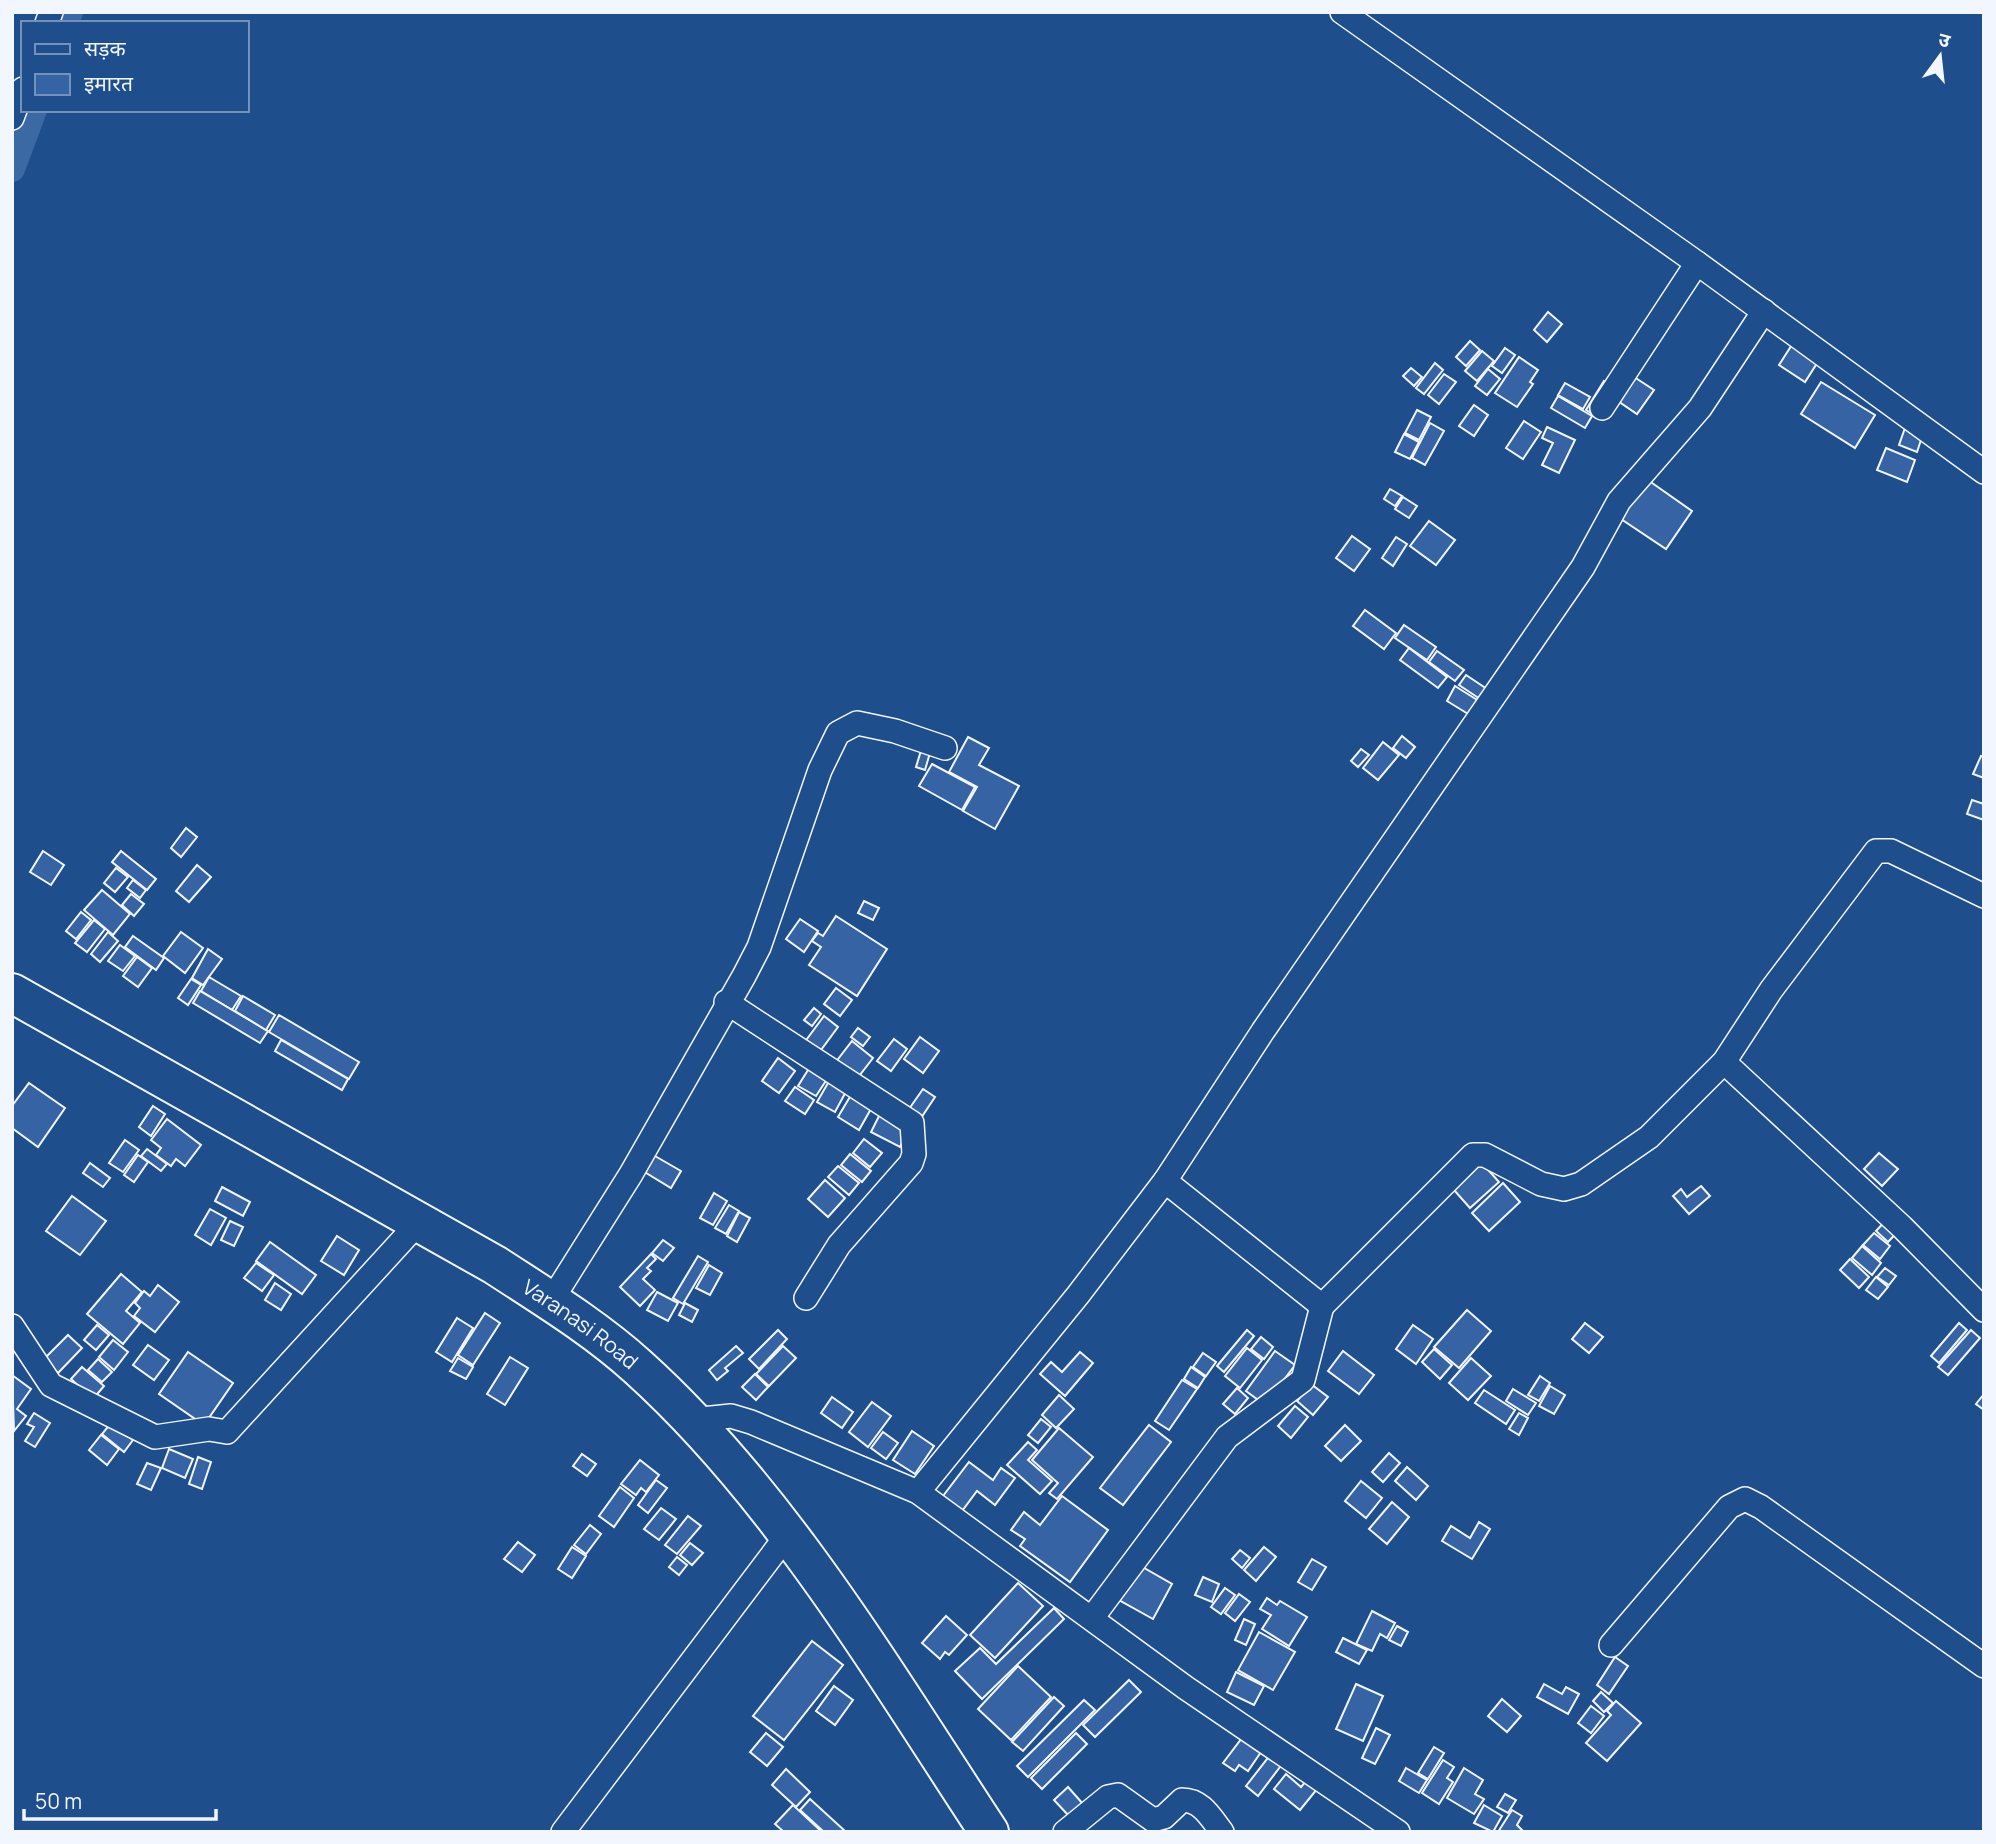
<svg xmlns="http://www.w3.org/2000/svg" width="1996" height="1844" font-family="Manrope,'Noto Sans Devanagari',sans-serif">
<rect width="100%" height="100%" fill="#1f4e8c"/>
<g fill="none" stroke-linecap="round" stroke-linejoin="round">
<g stroke="#3b69a3" stroke-width="26">
<polyline points="66,23 70,12"/>
<polyline points="12,169 34,110"/>
</g>
</g>
<g fill="#3563a3" stroke="#f2f6ff" stroke-width="2">
<polygon points="1548,312 1562,324 1547,342 1534,330"/>
<polygon points="1795,340 1821,357 1805,382 1779,365"/>
<polygon points="1470,341 1480,350 1466,366 1456,357"/>
<polygon points="1505,348 1515,355 1502,373 1492,366"/>
<polygon points="1482,351 1494,361 1477,381 1465,371"/>
<polygon points="1519,357 1538,370 1530,382 1533,384 1517,407 1495,393"/>
<polygon points="1435,363 1443,370 1424,394 1416,388"/>
<polygon points="1411,368 1422,377 1414,386 1403,376"/>
<polygon points="1488,369 1500,379 1487,395 1475,386"/>
<polygon points="1628,373 1654,390 1637,414 1612,397"/>
<polygon points="1444,374 1456,382 1439,404 1428,395"/>
<polygon points="1604,381 1614,388 1596,416 1586,410"/>
<polygon points="1821,382 1875,415 1855,448 1801,414"/>
<polygon points="1565,383 1590,397 1583,409 1558,395"/>
<polygon points="1558,396 1592,416 1585,428 1551,408"/>
<polygon points="1474,405 1488,415 1474,436 1459,426"/>
<polygon points="1417,410 1431,417 1419,440 1405,433"/>
<polygon points="1524,421 1541,432 1523,459 1506,448"/>
<polygon points="1430,423 1444,431 1425,465 1412,458"/>
<polygon points="1547,427 1575,440 1559,473 1542,465 1553,443 1542,438"/>
<polygon points="1905,428 1923,434 1917,452 1899,445"/>
<polygon points="1404,434 1419,442 1410,459 1395,452"/>
<polygon points="1886,448 1915,460 1907,482 1877,470"/>
<polygon points="1645,478 1692,511 1666,549 1618,517"/>
<polygon points="1390,489 1402,496 1395,506 1384,499"/>
<polygon points="1403,497 1417,506 1409,518 1395,509"/>
<polygon points="1429,521 1455,540 1436,565 1410,546"/>
<polygon points="1352,536 1370,549 1354,571 1336,558"/>
<polygon points="1396,537 1407,544 1393,566 1382,558"/>
<polygon points="1365,610 1396,633 1384,649 1353,626"/>
<polygon points="1404,625 1436,647 1427,660 1395,638"/>
<polygon points="1409,648 1447,677 1438,688 1400,660"/>
<polygon points="1437,651 1464,670 1455,681 1429,662"/>
<polygon points="1466,675 1490,691 1483,701 1459,685"/>
<polygon points="1455,686 1482,703 1473,717 1447,701"/>
<polygon points="1402,736 1415,747 1406,758 1393,748"/>
<polygon points="968,737 989,748 979,765 1019,786 995,829 963,811 977,787 949,772"/>
<polygon points="1383,742 1399,755 1378,780 1363,768"/>
<polygon points="923,744 932,746 925,770 916,767"/>
<polygon points="1361,749 1369,755 1358,767 1351,761"/>
<polygon points="1981,756 1984,757 1984,778 1973,774"/>
<polygon points="932,764 975,787 962,810 919,786"/>
<polygon points="1972,800 1984,804 1984,820 1967,814"/>
<polygon points="186,828 197,837 181,857 171,848"/>
<polygon points="43,851 64,865 51,885 30,872"/>
<polygon points="121,851 156,879 147,890 112,862"/>
<polygon points="197,865 211,877 189,902 176,891"/>
<polygon points="116,868 128,877 115,892 104,883"/>
<polygon points="133,880 146,890 140,898 127,888"/>
<polygon points="102,890 130,914 113,935 84,910"/>
<polygon points="131,894 144,904 134,916 122,905"/>
<polygon points="864,901 879,908 873,920 858,913"/>
<polygon points="81,912 91,920 76,939 66,931"/>
<polygon points="836,916 887,949 857,996 809,965 821,947 812,941 818,933 823,936"/>
<polygon points="800,919 818,931 804,952 786,939"/>
<polygon points="94,920 105,929 87,952 75,943"/>
<polygon points="108,932 118,941 100,962 91,954"/>
<polygon points="181,932 203,948 185,973 163,956"/>
<polygon points="133,936 164,958 156,970 125,947"/>
<polygon points="120,945 135,956 123,971 108,961"/>
<polygon points="208,949 222,959 203,985 192,978"/>
<polygon points="137,957 152,968 138,987 123,976"/>
<polygon points="209,977 241,996 232,1010 201,991"/>
<polygon points="191,979 201,985 188,1005 178,998"/>
<polygon points="836,988 852,1000 840,1016 824,1004"/>
<polygon points="200,991 268,1031 260,1043 193,1003"/>
<polygon points="243,996 275,1015 266,1030 235,1011"/>
<polygon points="814,1008 821,1014 812,1026 804,1020"/>
<polygon points="279,1015 359,1062 349,1079 269,1032"/>
<polygon points="824,1016 838,1027 818,1054 804,1043"/>
<polygon points="858,1028 870,1037 863,1046 851,1037"/>
<polygon points="920,1037 939,1051 923,1073 904,1059"/>
<polygon points="894,1039 907,1049 891,1071 877,1061"/>
<polygon points="281,1040 348,1079 342,1090 275,1051"/>
<polygon points="852,1041 873,1058 856,1080 835,1063"/>
<polygon points="778,1058 795,1071 779,1093 762,1081"/>
<polygon points="813,1062 831,1073 816,1096 798,1086"/>
<polygon points="832,1076 849,1086 835,1112 817,1102"/>
<polygon points="29,1083 65,1108 38,1147 12,1128 12,1106"/>
<polygon points="795,1087 814,1100 805,1114 785,1101"/>
<polygon points="923,1089 935,1097 921,1118 909,1109"/>
<polygon points="851,1095 872,1107 859,1130 838,1117"/>
<polygon points="153,1106 165,1114 151,1136 139,1127"/>
<polygon points="880,1114 909,1129 900,1147 871,1132"/>
<polygon points="167,1119 201,1145 185,1166 176,1159 171,1166 156,1155 161,1148 151,1140"/>
<polygon points="864,1139 882,1153 870,1167 853,1153"/>
<polygon points="125,1140 139,1150 123,1172 109,1163"/>
<polygon points="147,1149 167,1164 161,1171 141,1156"/>
<polygon points="648,1152 681,1171 671,1188 638,1168"/>
<polygon points="1879,1153 1898,1169 1882,1186 1864,1169"/>
<polygon points="850,1154 871,1171 862,1182 841,1165"/>
<polygon points="138,1155 148,1162 134,1182 124,1175"/>
<polygon points="90,1163 110,1178 103,1187 83,1173"/>
<polygon points="1482,1163 1499,1182 1470,1208 1454,1190"/>
<polygon points="838,1166 859,1183 849,1195 828,1177"/>
<polygon points="825,1180 845,1198 828,1217 808,1199"/>
<polygon points="1503,1183 1520,1202 1489,1231 1472,1213"/>
<polygon points="1701,1186 1710,1196 1689,1214 1673,1196 1681,1189 1687,1197"/>
<polygon points="222,1187 250,1202 243,1216 215,1201"/>
<polygon points="714,1193 727,1201 713,1225 700,1218"/>
<polygon points="72,1196 106,1221 80,1255 46,1231"/>
<polygon points="729,1205 739,1211 726,1234 715,1228"/>
<polygon points="210,1209 226,1218 211,1245 195,1235"/>
<polygon points="739,1212 750,1218 737,1242 727,1236"/>
<polygon points="1889,1217 1901,1228 1888,1242 1876,1231"/>
<polygon points="230,1221 243,1227 234,1246 221,1240"/>
<polygon points="1874,1233 1890,1246 1880,1259 1863,1245"/>
<polygon points="337,1236 359,1250 344,1275 321,1261"/>
<polygon points="663,1240 674,1248 663,1261 652,1253"/>
<polygon points="270,1242 316,1275 302,1294 256,1261"/>
<polygon points="1862,1246 1881,1263 1872,1275 1852,1258"/>
<polygon points="651,1254 656,1259 647,1268 651,1271 643,1279 655,1290 640,1306 620,1287"/>
<polygon points="698,1256 708,1262 683,1304 673,1298"/>
<polygon points="1850,1259 1869,1277 1859,1288 1840,1270"/>
<polygon points="256,1263 274,1275 262,1291 244,1278"/>
<polygon points="709,1265 722,1273 710,1295 696,1288"/>
<polygon points="1885,1268 1896,1276 1889,1285 1877,1277"/>
<polygon points="121,1274 142,1292 126,1311 140,1323 123,1344 87,1314"/>
<polygon points="1876,1277 1888,1287 1878,1299 1866,1290"/>
<polygon points="275,1283 291,1294 281,1310 265,1300"/>
<polygon points="158,1285 179,1302 155,1332 134,1316 140,1308 135,1303 144,1291 150,1296"/>
<polygon points="657,1292 678,1303 668,1321 647,1310"/>
<polygon points="685,1303 698,1310 692,1322 679,1315"/>
<polygon points="1467,1310 1491,1331 1459,1368 1434,1347"/>
<polygon points="485,1313 500,1323 473,1365 458,1355"/>
<polygon points="457,1318 473,1328 452,1362 436,1352"/>
<polygon points="1585,1323 1603,1337 1589,1353 1572,1339"/>
<polygon points="1959,1323 1967,1330 1939,1363 1931,1356"/>
<polygon points="97,1325 109,1335 96,1350 84,1340"/>
<polygon points="1413,1325 1433,1339 1416,1364 1396,1349"/>
<polygon points="778,1330 787,1339 759,1369 749,1359"/>
<polygon points="1247,1330 1254,1336 1224,1372 1217,1366"/>
<polygon points="1971,1330 1980,1338 1948,1375 1938,1367"/>
<polygon points="68,1335 82,1348 58,1373 44,1359"/>
<polygon points="1261,1337 1273,1347 1264,1359 1251,1349"/>
<polygon points="113,1340 128,1352 114,1370 99,1357"/>
<polygon points="148,1345 169,1360 154,1380 133,1365"/>
<polygon points="736,1346 743,1353 725,1368 728,1371 717,1380 709,1370"/>
<polygon points="783,1346 796,1358 769,1386 756,1374"/>
<polygon points="1247,1348 1262,1360 1240,1388 1225,1376"/>
<polygon points="1434,1349 1452,1365 1440,1379 1422,1362"/>
<polygon points="1275,1351 1295,1365 1265,1405 1246,1391"/>
<polygon points="1343,1351 1374,1375 1359,1394 1328,1371"/>
<polygon points="188,1352 233,1383 204,1425 159,1394"/>
<polygon points="1080,1352 1093,1363 1065,1396 1040,1374 1051,1362 1062,1372"/>
<polygon points="1203,1353 1216,1362 1206,1376 1193,1367"/>
<polygon points="510,1357 528,1368 505,1405 487,1394"/>
<polygon points="458,1358 473,1367 466,1379 450,1371"/>
<polygon points="1471,1358 1491,1376 1468,1400 1449,1383"/>
<polygon points="98,1359 112,1372 102,1382 88,1370"/>
<polygon points="82,1367 104,1386 93,1399 71,1379"/>
<polygon points="1191,1367 1205,1377 1198,1388 1184,1379"/>
<polygon points="755,1374 768,1387 756,1400 742,1387"/>
<polygon points="12,1375 31,1389 17,1409 26,1416 14,1431"/>
<polygon points="1540,1376 1550,1383 1539,1401 1528,1395"/>
<polygon points="1182,1380 1197,1389 1169,1430 1155,1421"/>
<polygon points="1311,1384 1328,1397 1313,1415 1297,1401"/>
<polygon points="1550,1386 1565,1395 1554,1414 1539,1406"/>
<polygon points="1237,1388 1248,1398 1235,1414 1223,1404"/>
<polygon points="1513,1389 1536,1403 1528,1415 1506,1401"/>
<polygon points="1484,1390 1515,1410 1506,1424 1475,1403"/>
<polygon points="1984,1394 1984,1410 1976,1404"/>
<polygon points="1059,1395 1074,1409 1056,1428 1042,1415"/>
<polygon points="832,1397 853,1412 842,1428 821,1413"/>
<polygon points="872,1402 891,1416 868,1447 849,1432"/>
<polygon points="1295,1406 1308,1417 1291,1438 1278,1426"/>
<polygon points="34,1413 50,1423 35,1447 25,1441 34,1427 27,1424"/>
<polygon points="1519,1413 1528,1418 1519,1435 1509,1429"/>
<polygon points="1041,1419 1051,1427 1038,1443 1028,1435"/>
<polygon points="111,1423 133,1440 124,1452 102,1434"/>
<polygon points="1149,1425 1171,1442 1123,1505 1100,1488"/>
<polygon points="1345,1425 1361,1441 1341,1461 1325,1446"/>
<polygon points="1059,1428 1093,1457 1057,1499 1049,1493 1058,1483 1032,1460"/>
<polygon points="912,1431 934,1446 915,1474 893,1460"/>
<polygon points="883,1432 898,1443 886,1459 871,1448"/>
<polygon points="101,1435 119,1449 107,1465 89,1450"/>
<polygon points="1028,1442 1037,1450 1028,1460 1052,1481 1040,1494 1007,1465"/>
<polygon points="169,1449 193,1459 185,1478 162,1468"/>
<polygon points="1389,1453 1400,1463 1383,1482 1372,1472"/>
<polygon points="582,1454 596,1464 587,1476 573,1466"/>
<polygon points="198,1457 211,1462 202,1489 189,1484"/>
<polygon points="640,1460 659,1475 646,1492 641,1488 636,1495 621,1484"/>
<polygon points="969,1462 993,1480 1001,1468 1015,1478 995,1505 977,1491 962,1511 943,1496"/>
<polygon points="147,1463 161,1468 151,1490 137,1484"/>
<polygon points="1407,1467 1428,1486 1416,1500 1395,1481"/>
<polygon points="656,1480 667,1488 648,1513 638,1505"/>
<polygon points="1361,1481 1382,1498 1366,1518 1345,1501"/>
<polygon points="620,1487 634,1498 614,1527 599,1516"/>
<polygon points="1062,1496 1108,1530 1070,1582 1020,1546 1025,1539 1011,1530 1024,1512 1040,1525"/>
<polygon points="1392,1502 1409,1517 1387,1544 1369,1529"/>
<polygon points="661,1508 676,1519 659,1540 644,1529"/>
<polygon points="688,1516 701,1526 677,1554 665,1545"/>
<polygon points="1479,1522 1490,1529 1472,1559 1442,1541 1451,1526 1470,1538"/>
<polygon points="590,1525 601,1534 586,1554 574,1545"/>
<polygon points="518,1542 535,1555 522,1572 504,1559"/>
<polygon points="690,1543 703,1553 692,1565 680,1555"/>
<polygon points="572,1547 586,1556 572,1578 558,1569"/>
<polygon points="1264,1547 1276,1557 1256,1581 1244,1570"/>
<polygon points="1240,1550 1250,1558 1242,1568 1232,1559"/>
<polygon points="677,1557 687,1565 679,1575 669,1567"/>
<polygon points="1312,1559 1326,1567 1312,1590 1298,1582"/>
<polygon points="1139,1565 1172,1584 1153,1619 1119,1600"/>
<polygon points="1203,1577 1219,1584 1212,1602 1195,1595"/>
<polygon points="1018,1583 1043,1606 995,1658 970,1635"/>
<polygon points="1225,1588 1235,1595 1221,1614 1211,1607"/>
<polygon points="1239,1594 1250,1602 1235,1621 1225,1613"/>
<polygon points="1267,1598 1277,1605 1280,1601 1307,1617 1289,1646 1262,1629 1271,1615 1260,1609"/>
<polygon points="1054,1608 1064,1619 982,1699 955,1671 980,1648 996,1664"/>
<polygon points="1372,1611 1395,1623 1387,1638 1380,1634 1372,1651 1356,1644"/>
<polygon points="946,1616 967,1635 949,1655 945,1652 940,1659 922,1643"/>
<polygon points="1244,1619 1255,1624 1246,1645 1235,1640"/>
<polygon points="1397,1626 1408,1632 1401,1646 1389,1640"/>
<polygon points="1259,1632 1295,1652 1273,1690 1238,1670"/>
<polygon points="1343,1638 1367,1650 1359,1664 1336,1652"/>
<polygon points="812,1641 843,1665 784,1740 753,1716"/>
<polygon points="1615,1657 1628,1666 1609,1694 1597,1685"/>
<polygon points="1018,1666 1051,1697 1011,1740 978,1709"/>
<polygon points="1236,1672 1264,1686 1254,1705 1227,1692"/>
<polygon points="1129,1680 1141,1692 1095,1737 1083,1725"/>
<polygon points="1356,1684 1383,1696 1363,1741 1336,1729"/>
<polygon points="1544,1684 1562,1694 1566,1687 1579,1694 1568,1714 1537,1697"/>
<polygon points="834,1686 853,1700 835,1725 816,1711"/>
<polygon points="1601,1692 1613,1703 1604,1712 1593,1701"/>
<polygon points="1054,1697 1064,1706 1023,1751 1012,1742"/>
<polygon points="1502,1699 1521,1716 1507,1732 1488,1716"/>
<polygon points="1084,1700 1095,1710 1028,1777 1017,1766"/>
<polygon points="1616,1701 1641,1723 1607,1761 1586,1743 1611,1715 1607,1711"/>
<polygon points="1591,1706 1604,1716 1591,1733 1578,1723"/>
<polygon points="1376,1728 1390,1735 1375,1764 1362,1758"/>
<polygon points="766,1733 783,1747 767,1766 750,1752"/>
<polygon points="1076,1733 1087,1744 1042,1789 1031,1778"/>
<polygon points="1242,1738 1261,1752 1248,1771 1239,1765 1235,1771 1223,1763"/>
<polygon points="1434,1747 1444,1753 1428,1779 1418,1773"/>
<polygon points="1271,1754 1283,1763 1258,1796 1246,1786"/>
<polygon points="1443,1760 1454,1767 1447,1778 1453,1782 1439,1804 1422,1793"/>
<polygon points="1406,1768 1427,1780 1419,1793 1399,1781"/>
<polygon points="1464,1768 1483,1780 1475,1794 1484,1799 1474,1814 1447,1798"/>
<polygon points="786,1769 810,1792 796,1807 772,1785"/>
<polygon points="1286,1774 1301,1787 1311,1775 1322,1783 1300,1810 1274,1789"/>
<polygon points="1068,1787 1083,1804 1069,1816 1054,1800"/>
<polygon points="1505,1794 1516,1800 1508,1813 1497,1807"/>
<polygon points="810,1799 845,1831 844,1832 824,1832 800,1810"/>
<polygon points="793,1805 822,1832 784,1832 775,1824"/>
<polygon points="1484,1805 1502,1816 1493,1832 1474,1823"/>
<polygon points="1512,1810 1522,1816 1517,1825 1524,1832 1498,1832"/>
</g>
<g fill="none" stroke-linecap="round" stroke-linejoin="round">
<defs>
<g id="street">
<polyline points="1342,12 1697,263 1984,472"/>
<polyline points="47,23 51,12"/>
<polyline points="12,118 23,89"/>
<polyline points="1602,408 1697,263"/>
<polyline points="726,1002 912,1123 914,1154 911,1163 839,1245 806,1298"/>
<polyline points="1724,1062 1902,1227 1984,1310"/>
<polyline points="1165,1181 1322,1306 1473,1155 1485,1155 1541,1184 1564,1189 1581,1184 1649,1137 1724,1062 1771,990 1876,851 1891,851 1984,896"/>
<polyline points="551,1301 631,1174 744,976 759,947 820,770 838,733 857,723 895,731 945,748"/>
<polyline points="12,1326 51,1385 155,1437 209,1429 227,1432 420,1221"/>
<polyline points="692,1420 731,1416 751,1422 918,1492 1186,1688 1398,1832"/>
<polyline points="918,1492 1078,1295 1165,1181 1263,1031 1583,567 1619,501 1700,408 1764,311"/>
<polyline points="1092,1618 1227,1437 1303,1380 1322,1306"/>
<polyline points="1611,1645 1729,1507 1745,1499 1761,1507 1984,1666"/>
<polyline points="563,1832 788,1534"/>
<path d="M1065 1832 1108 1797 1118 1795 1153 1820 1164 1817 1182 1800C1202 1800 1211 1818 1222 1832"/>
</g>
<g id="highway">
<path id="s1" d="M12 993 495 1265C544 1297 595 1328 638 1367 779 1494 885 1674 989 1832"/>
</g>
</defs>
<use href="#street" stroke="#f2f6ff" stroke-width="26"/>
<use href="#highway" stroke="#f2f6ff" stroke-width="42"/>
<use href="#street" stroke="#1f4e8c" stroke-width="23"/>
<use href="#highway" stroke="#1f4e8c" stroke-width="38"/>
</g>
<g text-anchor="middle" dominant-baseline="central" stroke-width="5" stroke-linejoin="round" paint-order="stroke">
<g font-size="21" fill="#f2f6ff" stroke="#1f4e8c">
<text stroke="none"><textPath href="#s1" startOffset="658">Varanasi Road</textPath></text>
</g>
</g>
<rect width="1996" height="1844" fill="none" stroke="#f2f6ff" stroke-width="28"/>
<rect x="21" y="21" width="228" height="91" fill="#1f4e8c" stroke="#7391ba" stroke-width="2"/>
<rect x="35" y="44" width="35" height="10" fill="#1f4e8c" stroke="#7391ba" stroke-width="2"/>
<text x="84" y="56" font-size="21" fill="#f2f6ff">सड़क</text>
<rect x="35" y="74" width="35" height="21" fill="#3563a3" stroke="#7391ba" stroke-width="2"/>
<text x="84" y="91" font-size="21" fill="#f2f6ff">इमारत</text>
<g transform="translate(1940 56) rotate(15)" stroke="#1f4e8c" stroke-width="5" paint-order="stroke">
<path d="M0-5L12 26L0 18L-12 26Z" fill="#f2f6ff"/>
<text y="-10" font-size="19" font-weight="bold" text-anchor="middle" fill="#f2f6ff">उ</text>
</g>
<path d="M24 1809v10h192v-10" fill="none" stroke="#f2f6ff" stroke-width="3.5"/>
<text x="35" y="1809" font-size="21" fill="#f2f6ff" stroke="#1f4e8c" stroke-width="5" paint-order="stroke">50 m</text>
</svg>
